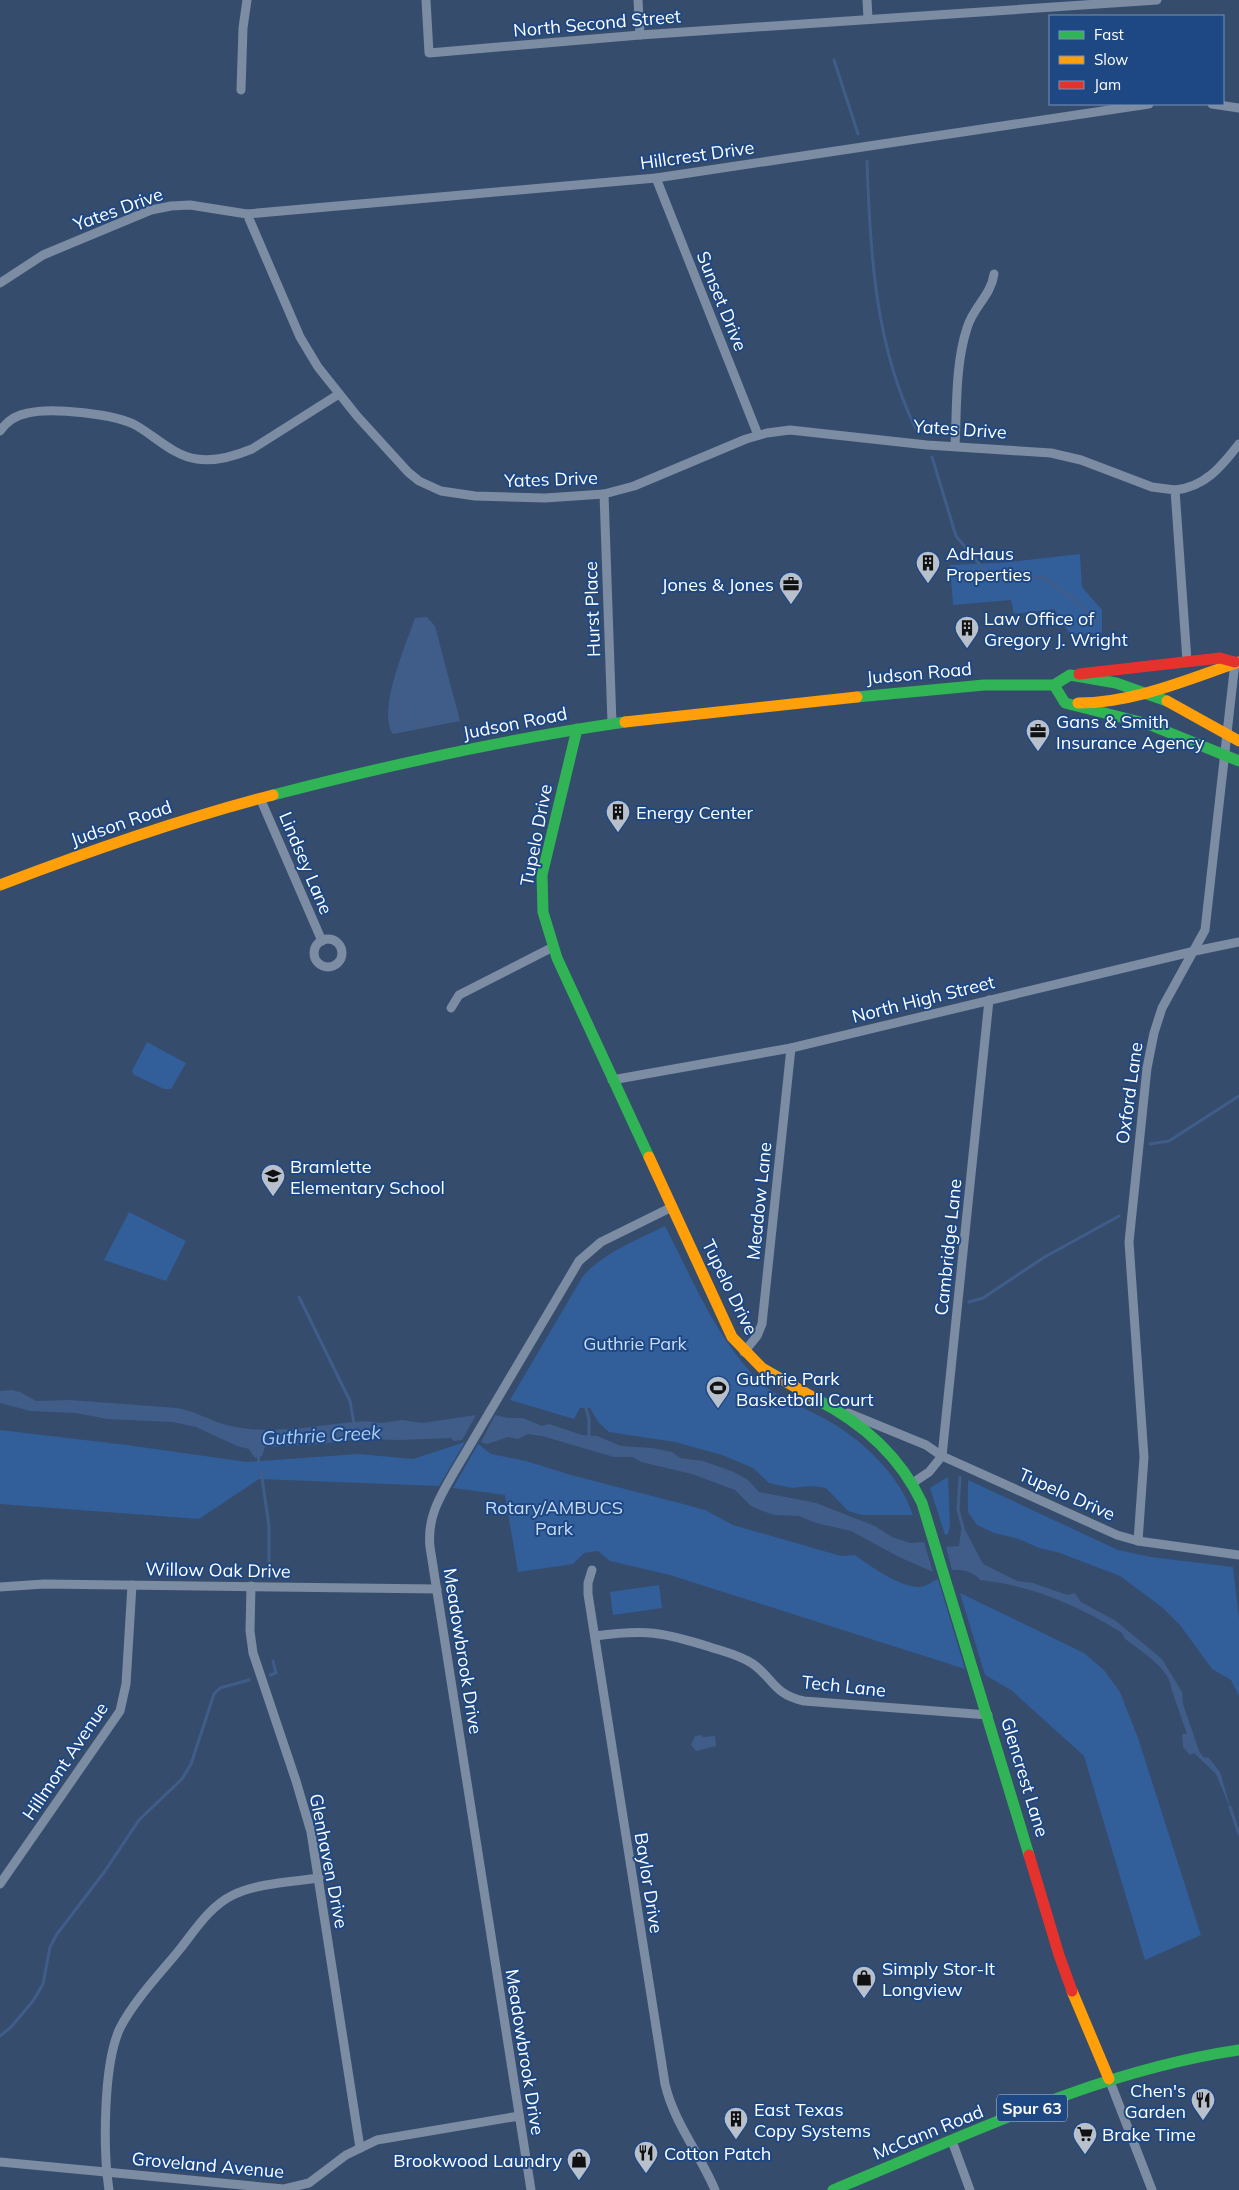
<svg xmlns="http://www.w3.org/2000/svg" width="1239" height="2190" font-family="Mulish,sans-serif">
<rect width="100%" height="100%" fill="#354c6d"/>
<g fill="#325e9a">
<polygon points="1080,554 1082,587 1102,610 1102,633 1070,634 1054,609 1014,614 1011,600 953,605 950,565 1000,563"/>
<polygon points="147,1042 186,1063 171,1089 164,1089 134,1075 132,1071"/>
<polygon points="129,1212 186,1241 166,1281 104,1260"/>
<path d="M665 1226C693 1280 716 1338 759 1381 777 1398 804 1407 825 1419 861 1438 900 1475 913 1515H862L848 1511 826 1488 811 1486 792 1488 769 1483 753 1468 722 1455 675 1442 609 1432 598 1422 590 1408H580L574 1419 510 1400 583 1276C605 1252 637 1240 665 1226Z"/>
<polygon points="0,1430 127,1445 247,1462 358,1454 413,1459 465,1442 439,1486 259,1479 199,1519 0,1504"/>
<path d="M478 1444 491 1454 526 1461 571 1475 687 1505 705 1510 733 1525 841 1556 855 1555C870 1566 901 1588 920 1587 925 1587 933 1581 938 1579L965 1669 670 1575 610 1561 598 1551 584 1553 573 1564 518 1572 505 1495 453 1488Z"/>
<polygon points="948,1477 950,1525 948,1534 945,1535 930,1488"/>
<polygon points="968,1480 1118,1550 1151,1557 1233,1567 1239,1618 1239,1696 1231,1680 1212,1669 1180,1625 1163,1608 1120,1576 1060,1553 1039,1548 1019,1539 994,1533 977,1525 968,1512"/>
<polygon points="659,1585 662,1608 613,1615 610,1592"/>
<polygon points="960,1593 1084,1653 1104,1670 1120,1692 1138,1738 1201,1935 1145,1960 1084,1756 1011,1690 985,1675"/>
</g>
<g fill="#3f5d88">
<path d="M427 617 435 626 460 721 393 734C377 710 406 645 415 618Z"/>
<path d="M11 1390 20 1392 36 1401 70 1400 177 1408C196 1411 212 1422 231 1426 271 1436 324 1424 365 1421L382 1423 402 1420 422 1423 476 1415 462 1440 454 1441 451 1438 400 1440 359 1439 321 1444 265 1447 262 1456 255 1458 249 1449 237 1446 196 1427 173 1422 107 1419 76 1413 30 1411 0 1403V1391Z"/>
<polygon points="495,1415 508,1418 523,1418 542,1426 549,1424 582,1435 597,1436 621,1446 652,1448 672,1452 680,1458 703,1461 734,1472 748,1480 759,1492 816,1503 875,1526 892,1537 910,1543 924,1542 933,1572 899,1557 851,1531 816,1523 799,1516 774,1515 760,1510 751,1506 735,1490 692,1474 641,1462 633,1457 614,1457 542,1436 528,1434 518,1439 508,1437 487,1444 481,1442"/>
<path d="M962 1524 983 1564 1017 1581 1033 1583 1067 1595 1075 1593 1081 1602 1116 1621 1162 1659 1182 1692 1183 1704 1199 1751 1203 1757 1209 1758 1220 1772 1231 1810 1216 1774 1194 1753 1190 1755 1183 1747 1182 1734H1187L1171 1688C1172 1671 1139 1649 1125 1639L1122 1633C1080 1606 1030 1585 980 1580 975 1572 961 1569 952 1570L946 1547 959 1546Z"/>
<polygon points="701,1735 703,1737 715,1736 716,1746 696,1751 691,1745 695,1736"/>
</g>
<g fill="none" stroke-linecap="round" stroke-linejoin="round">
<g stroke="#3f5d88" stroke-width="3">
<polyline points="834,60 858,134"/>
<path d="M867 161C870 252 875 346 916 429"/>
<polyline points="932,457 956,536 985,571 1044,578 1070,596 1099,623"/>
<polyline points="1150,1144 1169,1141 1239,1096"/>
<polyline points="299,1297 350,1401 354,1424"/>
<polyline points="969,1302 983,1298 1043,1258 1119,1216"/>
<polyline points="586,1409 589,1419 589,1438"/>
<polyline points="258,1453 259,1463"/>
<polyline points="261,1471 269,1526 269,1578"/>
<polyline points="960,1477 958,1510 963,1528"/>
<polyline points="270,1675 276,1673 273,1661"/>
<polyline points="1230,1807 1239,1834"/>
<polyline points="0,2036 11,2027 33,2001 43,1984 50,1947 57,1934 105,1871 139,1820 182,1779 191,1764 214,1694 220,1688 249,1680"/>
</g>
<g stroke="#7b8ca3" stroke-width="9">
<polyline points="426,0 429,53 640,35 1157,0"/>
<polyline points="638,0 640,35"/>
<polyline points="867,0 868,18"/>
<polyline points="241,90 243,28 247,0"/>
<polyline points="1212,104 1239,108"/>
<polyline points="656,178 758,435"/>
<polyline points="247,214 656,178 1149,104"/>
<polyline points="0,283 43,255 151,210 171,206 190,205 247,214 300,337 318,367 357,416 408,472 419,481 441,491 475,496 545,498 604,494 634,486 746,439 767,433 790,430 927,445 1051,453 1081,460 1152,487 1175,490 1187,661"/>
<path d="M0 431C7 421 16 415 28 413 51 407 117 414 137 426 156 437 174 456 197 459 215 462 235 456 252 449L339 394"/>
<path d="M955 446C957 408 955 365 967 328 973 307 991 296 994 274"/>
<path d="M1175 490C1205 487 1221 467 1239 444"/>
<polyline points="604,494 612,723"/>
<polyline points="260,798 322,941"/>
<circle cx="328" cy="953" r="14"/>
<polyline points="451,1008 459,995 553,947"/>
<polyline points="612,1080 791,1048 1195,951 1239,942"/>
<polyline points="744,1352 757,1336 762,1324 791,1048"/>
<polyline points="848,1413 926,1445 942,1456 1117,1535 1138,1541 1239,1555"/>
<polyline points="911,1484 929,1472 942,1456 989,1000"/>
<polyline points="1138,1541 1144,1457 1129,1242 1147,1068 1154,1033 1162,1008 1205,930 1235,662"/>
<path d="M592 1570 588 1583V1594L665 2084C674 2123 700 2154 715 2190"/>
<polyline points="251,1586 250,1631 253,1653 296,1781 311,1832 360,2148"/>
<polyline points="0,1587 44,1584 437,1589"/>
<path d="M595 1636C646 1629 662 1632 710 1647 725 1652 740 1655 753 1664 774 1679 773 1694 804 1701L988 1715"/>
<polyline points="0,1884 120,1711 126,1684 132,1585"/>
<polyline points="1109,2079 1152,2190"/>
<polyline points="952,2141 970,2190"/>
<polyline points="0,2162 284,2189 309,2183 346,2155 377,2140 519,2116"/>
<path d="M109 2190C103 2151 103 2064 120 2028 135 1999 160 1974 180 1949 195 1930 210 1906 233 1895 258 1883 291 1882 319 1878"/>
<path d="M531 2190 430 1547C427 1518 439 1498 453 1474L579 1261 601 1242 672 1207"/>
</g>
<g stroke="#30b455" stroke-width="11">
<polyline points="1054,685 1065,703 1148,724 1239,761"/>
<polyline points="857,697 984,685 1054,685 1070,675 1116,683 1167,701"/>
<polyline points="577,729 542,875 543,912 557,958 649,1157"/>
<path d="M273 795C389 765 506 739 625 722"/>
<path d="M816 1399C861 1422 900 1456 922 1503L1029 1855"/>
<path d="M833 2190C965 2136 1096 2071 1239 2050"/>
</g>
<g stroke="#ff9f0a" stroke-width="11">
<polyline points="1167,701 1239,741"/>
<path d="M1078 703C1134 703 1186 680 1239 662"/>
<polyline points="625,722 857,697"/>
<path d="M0 885C89 851 180 819 273 795"/>
<polyline points="649,1157 732,1337 762,1368 816,1399"/>
<polyline points="1072,1991 1109,2079"/>
</g>
<g stroke="#e5322d" stroke-width="11">
<polyline points="1079,674 1220,658 1235,662"/>
<polyline points="1029,1855 1059,1955 1072,1991"/>
</g>
</g>
<defs>
<symbol id="building-pin" viewBox="-11 -11 22 30"><path d="M0 17L-7.5 6A9.5 9.5 0 1 1 7.5 6Z" fill="#b8c0cc" stroke="#1e4884"/><path d="M-4-6H4V6H1V3H-1V6H-4ZM-2.5-4.3h1.7v1.8h-1.7ZM.8-4.3h1.7v1.8H.8ZM-2.5-1h1.7V.8h-1.7ZM.8-1h1.7V.8H.8Z" fill="#111"/></symbol>
<symbol id="office-pin" viewBox="-11 -11 22 30"><path d="M0 17L-7.5 6A9.5 9.5 0 1 1 7.5 6Z" fill="#b8c0cc" stroke="#1e4884"/><path d="M-6-3h4V-5.5h4V-3h4V5H-6ZM-1-4.5V-3h2v-1.5ZM-6 0V1H6V0Z" fill="#111"/></symbol>
<symbol id="school-pin" viewBox="-11 -11 22 30"><path d="M0 17L-7.5 6A9.5 9.5 0 1 1 7.5 6Z" fill="#b8c0cc" stroke="#1e4884"/><path d="M0-5L7-2L0 1L-7-2ZM-4 1L0 2.5L4 1V4Q0 6-4 4Z" fill="#111"/></symbol>
<symbol id="stadium-pin" viewBox="-11 -11 22 30"><path d="M0 17L-7.5 6A9.5 9.5 0 1 1 7.5 6Z" fill="#b8c0cc" stroke="#1e4884"/><path d="M0-5a6.5 5 0 1 0 0 10a6.5 5 0 1 0 0-10ZM-3.5-1.8h7v3.6h-7Z" fill="#111"/></symbol>
<symbol id="shop-pin" viewBox="-11 -11 22 30"><path d="M0 17L-7.5 6A9.5 9.5 0 1 1 7.5 6Z" fill="#b8c0cc" stroke="#1e4884"/><path d="M-5-2.5h2.3a2.7 3.5 0 0 1 5.4 0H5L5.5 6h-11ZM-1.5-2.5h3a1.5 2.3 0 0 0-3 0Z" fill="#111"/></symbol>
<symbol id="restaurant-pin" viewBox="-11 -11 22 30"><path d="M0 17L-7.5 6A9.5 9.5 0 1 1 7.5 6Z" fill="#b8c0cc" stroke="#1e4884"/><path d="M-5-6h1v4h1v-4h1v4h1v-4h1v5L-1.5 .5V6h-2V.5L-5-1ZM5-6V6H3V1.5H1.5Q1.5-4 5-6Z" fill="#111"/></symbol>
<symbol id="supermarket-pin" viewBox="-11 -11 22 30"><path d="M0 17L-7.5 6A9.5 9.5 0 1 1 7.5 6Z" fill="#b8c0cc" stroke="#1e4884"/><path d="M-6-5.5h2.5l.6 2H6L4.5 2H-2.5L-4.4-4H-6ZM-1.5 3.2a1.3 1.3 0 1 0 .1 0ZM3 3.2a1.3 1.3 0 1 0 .1 0Z" fill="#111"/></symbol>
</defs>
<g fill-rule="evenodd">
<use href="#building-pin" x="914" y="549" width="28" height="38"/>
<use href="#office-pin" x="777" y="570" width="28" height="38"/>
<use href="#building-pin" x="953" y="614" width="28" height="38"/>
<use href="#office-pin" x="1024" y="717" width="28" height="38"/>
<use href="#building-pin" x="604" y="798" width="28" height="38"/>
<use href="#school-pin" x="259" y="1162" width="28" height="38"/>
<use href="#stadium-pin" x="704" y="1374" width="28" height="38"/>
<use href="#shop-pin" x="850" y="1964" width="28" height="38"/>
<use href="#restaurant-pin" x="1189" y="2086" width="28" height="38"/>
<use href="#building-pin" x="722" y="2105" width="28" height="38"/>
<use href="#supermarket-pin" x="1071" y="2120" width="28" height="38"/>
<use href="#restaurant-pin" x="632" y="2139" width="28" height="38"/>
<use href="#shop-pin" x="565" y="2146" width="28" height="38"/>
</g>
<g text-anchor="middle" dominant-baseline="central" stroke-width="4" stroke-linejoin="round" paint-order="stroke">
<rect fill="#1e4884" stroke="#bcc8da" stroke-width="1" x="997" y="2094.5" width="70" height="27" rx="4"/>
<g font-size="16" font-weight="bold" fill="#fff">
<text x="1032" y="2108">Spur 63</text>
</g>
<g font-size="18" fill="#fff" stroke="#1e4884">
<text transform="translate(597 23) rotate(-5)">North Second Street</text>
<text transform="translate(697 155) rotate(-8)">Hillcrest Drive</text>
<text transform="translate(118 209) rotate(-20)">Yates Drive</text>
<text transform="translate(722 301) rotate(68)">Sunset Drive</text>
<text transform="translate(960 429) rotate(4)">Yates Drive</text>
<text transform="translate(551 479) rotate(-2)">Yates Drive</text>
<text transform="translate(592 609) rotate(-92)">Hurst Place</text>
<text transform="translate(919 673) rotate(-5)">Judson Road</text>
<text transform="translate(515 723) rotate(-11)">Judson Road</text>
<text transform="translate(121 823) rotate(-19)">Judson Road</text>
<text transform="translate(536 835) rotate(-79)">Tupelo Drive</text>
<text transform="translate(306 863) rotate(67)">Lindsey Lane</text>
<text transform="translate(923 999) rotate(-14)">North High Street</text>
<text transform="translate(1129 1093) rotate(-82)">Oxford Lane</text>
<text transform="translate(759 1201) rotate(-84)">Meadow Lane</text>
<text transform="translate(948 1247) rotate(-84)">Cambridge Lane</text>
<text transform="translate(730 1287) rotate(64)">Tupelo Drive</text>
<text transform="translate(1067 1494) rotate(24)">Tupelo Drive</text>
<text transform="translate(218 1570) rotate(1)">Willow Oak Drive</text>
<text transform="translate(463 1651) rotate(81)">Meadowbrook Drive</text>
<text transform="translate(844 1686) rotate(6)">Tech Lane</text>
<text transform="translate(65 1761) rotate(-56)">Hillmont Avenue</text>
<text transform="translate(1025 1777) rotate(73)">Glencrest Lane</text>
<text transform="translate(329 1861) rotate(79)">Glenhaven Drive</text>
<text transform="translate(649 1883) rotate(81)">Baylor Drive</text>
<text transform="translate(525 2052) rotate(81)">Meadowbrook Drive</text>
<text transform="translate(928 2132) rotate(-22)">McCann Road</text>
<text transform="translate(208 2165) rotate(5)">Groveland Avenue</text>
</g>
<g font-size="18" fill="#fff" stroke="#1e4884" text-anchor="start">
<text x="946" y="553">AdHaus<tspan x="946" dy="21">Properties</tspan></text>
<text x="774" y="584" text-anchor="end">Jones &amp; Jones</text>
<text x="984" y="618">Law Office of<tspan x="984" dy="21">Gregory J. Wright</tspan></text>
<text x="1056" y="721">Gans &amp; Smith<tspan x="1056" dy="21">Insurance Agency</tspan></text>
<text x="636" y="812">Energy Center</text>
<text x="290" y="1166">Bramlette<tspan x="290" dy="21">Elementary School</tspan></text>
<text x="736" y="1378">Guthrie Park<tspan x="736" dy="21">Basketball Court</tspan></text>
<text x="882" y="1968">Simply Stor-It<tspan x="882" dy="21">Longview</tspan></text>
<text x="1186" y="2090" text-anchor="end">Chen's<tspan x="1186" dy="21">Garden</tspan></text>
<text x="754" y="2109">East Texas<tspan x="754" dy="21">Copy Systems</tspan></text>
<text x="1102" y="2134">Brake Time</text>
<text x="664" y="2153">Cotton Patch</text>
<text x="562" y="2160" text-anchor="end">Brookwood Laundry</text>
</g>
<g font-size="18" fill="#c9ddf7" stroke="#1e4884">
<text x="635" y="1343">Guthrie Park</text>
<text x="554" y="1507">Rotary/AMBUCS<tspan x="554" dy="21">Park</tspan></text>
</g>
<g font-size="19" font-style="italic" fill="#b0ccf1" stroke="#1e4884">
<text transform="translate(321 1435) rotate(-3)">Guthrie Creek</text>
</g>
</g>
<rect x="1049" y="15" width="175" height="90" fill="#1e4884" stroke="#7891b5"/>
<rect x="1059" y="31" width="25" height="8" fill="#30b455" stroke="#7891b5"/>
<text x="1094" y="40" font-size="15" fill="#ffffff">Fast</text>
<rect x="1059" y="56" width="25" height="8" fill="#ff9f0a" stroke="#7891b5"/>
<text x="1094" y="65" font-size="15" fill="#ffffff">Slow</text>
<rect x="1059" y="81" width="25" height="8" fill="#e5322d" stroke="#7891b5"/>
<text x="1094" y="90" font-size="15" fill="#ffffff">Jam</text>
</svg>
